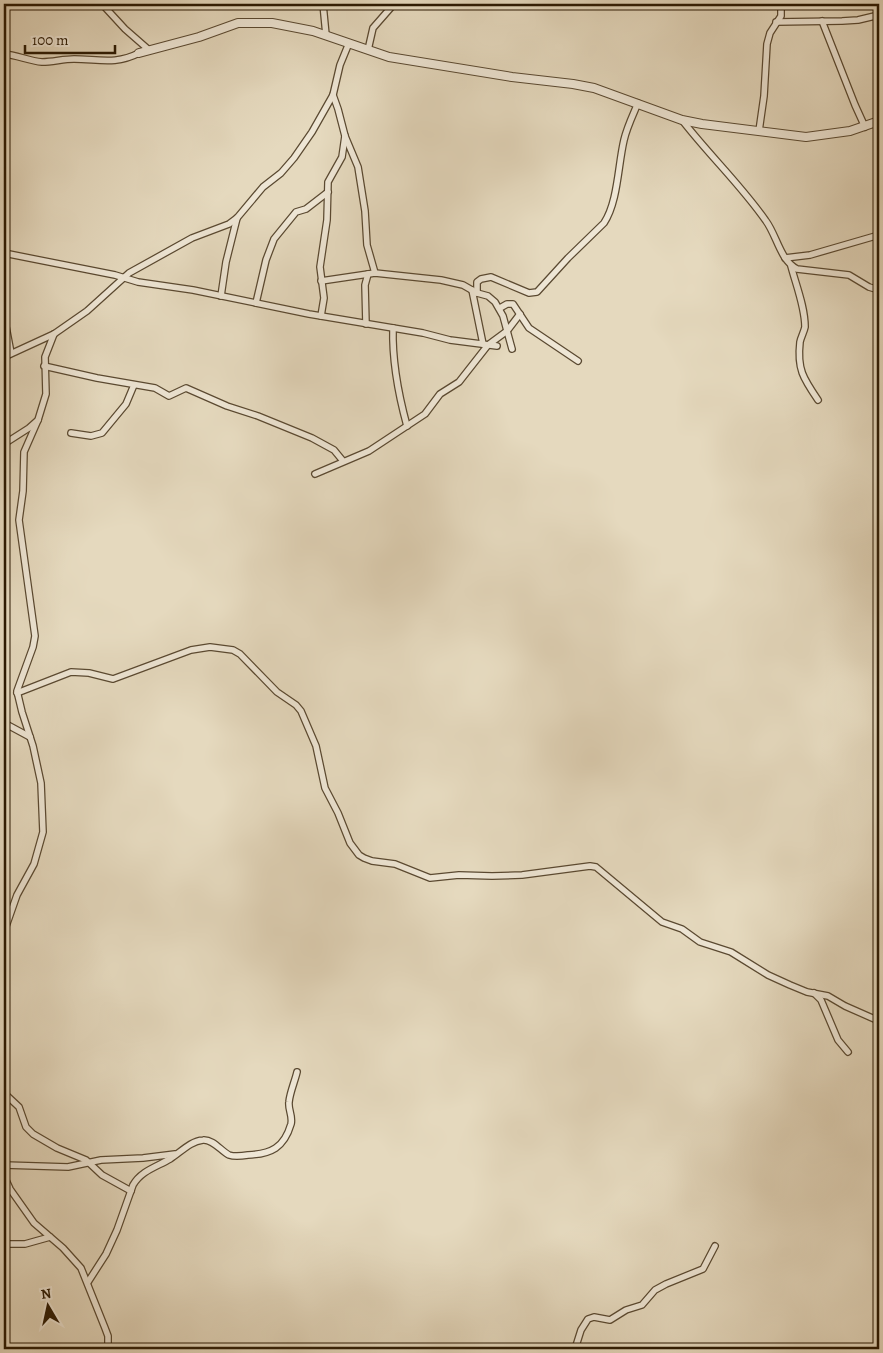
<svg xmlns="http://www.w3.org/2000/svg" width="883" height="1353" font-family="Alegreya,serif">
<rect width="100%" height="100%" fill="#e5d9be"/>
<filter id="stains"><feTurbulence type="fractalNoise" baseFrequency=".004" numOctaves="4"/><feColorMatrix values="0 0 0 0 .2 0 0 0 0 .09 0 0 0 0 .02 0 0 0 .5 -.17"/></filter>
<radialGradient id="worn" r=".72"><stop offset=".6" stop-color="#630" stop-opacity="0"/><stop offset="1" stop-color="#630" stop-opacity=".3"/></radialGradient>
<g fill="none" stroke-linecap="round" stroke-linejoin="round">
<defs>
<g id="minor">
<polyline points="102,4 125,29 149,50"/>
<polyline points="323,4 326,35"/>
<polyline points="877,4 879,13"/>
<polyline points="822,21 855,105 865,127"/>
<polyline points="776,22 842,21 858,20 879,15"/>
<polyline points="368,50 373,28 394,4"/>
<path d="M4 54C17 55 29 61 42 62 53 62 63 59 74 59 98 59 116 65 139 53"/>
<polyline points="333,95 338,109 345,136 358,167 365,211 367,245 375,273"/>
<path d="M682 120C709 155 741 185 766 221 777 236 780 260 797 269L849 275 869 287 879 290"/>
<polyline points="759,131 764,96 767,44 770,33 781,16 781,4"/>
<polyline points="4,253 115,275 138,282 193,290 309,314 423,333 450,340 497,346"/>
<polyline points="785,258 810,255 879,235"/>
<path d="M791 266C796 285 805 307 805 327 804 332 801 337 800 342 797 369 803 378 818 400"/>
<polyline points="321,281 375,273 441,280 463,285 477,293 488,296 495,302 503,316 512,349"/>
<polyline points="472,290 483,344"/>
<path d="M477 293V282L481 279 491 277 529 293 537 292 568 258 604 223C618 202 618 165 624 140 627 127 633 115 638 103"/>
<polyline points="221,296 226,262 237,218"/>
<polyline points="256,303 266,260 274,239 296,212 306,209 328,192"/>
<polyline points="500,308 507,304 513,304 529,328 578,361"/>
<polyline points="4,316 11,353"/>
<polyline points="321,316 324,298 320,267 327,220 328,182 342,157 345,136"/>
<polyline points="366,324 365,285 368,274"/>
<path d="M393 328C392 362 398 393 407 426"/>
<polyline points="4,357 54,334 87,311 129,273 192,238 229,224 237,218 263,187 281,173 294,158 312,132 333,95 340,65 349,43"/>
<polyline points="44,366 97,378 155,388 169,396 186,388 227,406 258,416 312,438 334,450 343,461"/>
<polyline points="71,433 91,436 102,433 126,404 134,385"/>
<polyline points="4,444 29,428 38,420 46,394 45,357 54,334"/>
<polyline points="315,474 369,451 425,414 440,394 459,382 488,345 507,331 520,314"/>
<polyline points="17,693 71,672 89,673 113,679 191,650 210,647 233,650 240,654 277,692 296,705 301,711 316,746 325,788 338,813 350,843 359,855 364,858 372,861 395,864 430,878 459,875 492,876 522,875 590,866 596,867 662,922 682,929 700,942 731,952 768,975 790,985 807,992 828,996 845,1006 879,1021"/>
<polyline points="4,723 30,737"/>
<polyline points="4,932 17,895 34,864 43,832 41,783 33,746 22,712 17,691 33,647 35,636 19,520 23,491 24,452 38,420"/>
<polyline points="814,993 821,1000 838,1040 848,1052"/>
<polyline points="4,1053 4,1061"/>
<polyline points="4,1093 19,1107 26,1127 33,1134 57,1148 86,1160 102,1175 131,1191"/>
<polyline points="4,1104 4,1115"/>
<polyline points="4,1165 68,1167 101,1160 143,1158 175,1154"/>
<polyline points="4,1176 10,1189 34,1223 63,1248 81,1268 105,1328 108,1336 108,1349"/>
<polyline points="4,1244 25,1244 50,1237"/>
<path d="M88 1282 106 1254 117 1230 133 1185C141 1171 156 1167 170 1159 180 1153 190 1141 203 1140 213 1139 221 1151 229 1155 235 1157 242 1156 248 1155 271 1154 284 1148 291 1124 293 1116 288 1110 289 1102 290 1092 295 1081 297 1072"/>
<polyline points="575,1349 581,1330 588,1319 594,1317 610,1320 626,1310 642,1305 655,1290 666,1284 703,1269 715,1246"/>
</g>
<polyline id="tertiary" points="139,53 199,37 238,23 272,23 313,31 389,57 512,77 573,84 594,88 682,120 702,124 806,137 850,131 879,121"/>
</defs>
<use href="#minor" stroke="#5a4931" stroke-width="8"/>
<use href="#tertiary" stroke="#5a4931" stroke-width="10"/>
<use href="#minor" stroke="#eee6d5" stroke-width="5.5"/>
<use href="#tertiary" stroke="#eee6d5" stroke-width="8"/>
</g>
<rect width="883" height="1353" fill="none" stroke="#e5d9be" stroke-width="20"/>
<rect x="5" y="5" width="873" height="1343" fill="none" stroke="#2b1902" stroke-width="2.5"/>
<rect x="10" y="10" width="863" height="1333" fill="none" stroke="#2b1902"/>
<g transform="translate(48 1306) rotate(351)" stroke="#eee6d5" stroke-width="4" paint-order="stroke">
<path d="M0-4L9 19L0 12L-9 19Z" fill="#2b1902"/>
<text y="-8" font-size="14" font-weight="bold" text-anchor="middle" fill="#2b1902">N</text>
</g>
<path d="M25 45v8h90v-8" fill="none" stroke="#2b1902" stroke-width="2.5"/>
<text x="32" y="45" font-size="15" fill="#2b1902" stroke="#eee6d5" stroke-width="4" paint-order="stroke">100 m</text>
<rect width="100%" height="100%" filter="url(#stains)"/>
<rect width="100%" height="100%" fill="url(#worn)"/>
</svg>
